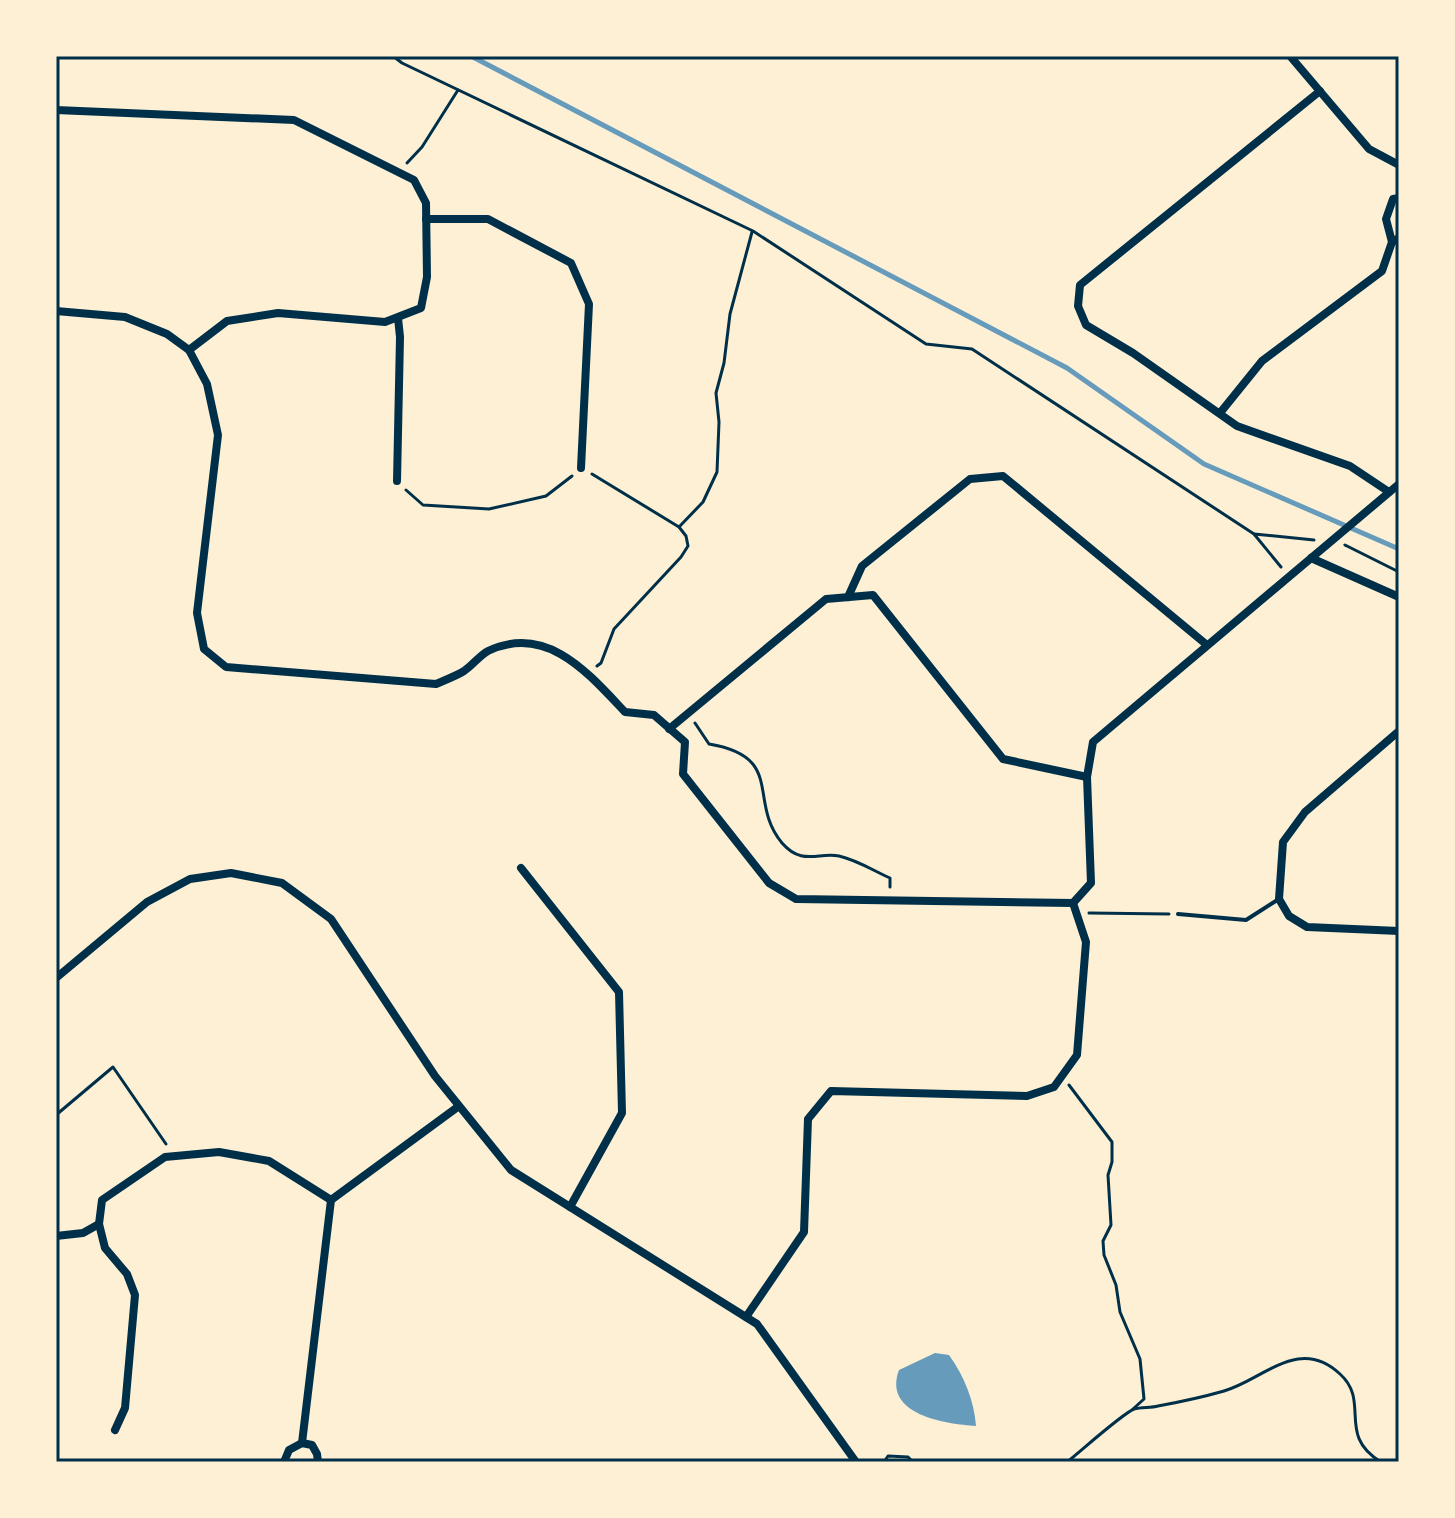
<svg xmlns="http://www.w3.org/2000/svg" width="1455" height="1518" font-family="Overpass,sans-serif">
<rect width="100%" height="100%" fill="#fdf0d5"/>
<path fill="#669bbc" d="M935 1353 949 1355C964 1376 974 1400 976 1426 946 1424 882 1415 899 1370Z"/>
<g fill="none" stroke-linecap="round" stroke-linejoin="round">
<polyline stroke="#669bbc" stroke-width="5" points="471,56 1067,368 1204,464 1399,549"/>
<g stroke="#003049" stroke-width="3">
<polyline points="393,56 402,63 753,231 926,344 972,349 1254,534 1281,567"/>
<polyline points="407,163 422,147 458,90"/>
<polyline points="592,474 679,527 686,536 688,546 681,557 614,629 601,663 597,666"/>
<polyline points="406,490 423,505 489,509 546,496 572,476"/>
<polyline points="679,527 703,502 717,472 719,422 716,393 724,363 730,314 752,232"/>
<polyline points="1254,534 1314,540"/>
<polyline points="1345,545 1399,572"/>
<path d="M695 723 709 744C786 757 747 801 782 843 802 866 818 852 839 856 857 860 874 871 890 878V887"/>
<polyline points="1089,913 1169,914"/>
<polyline points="1069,1085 1112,1142 1112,1162 1108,1175 1111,1225 1103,1241 1104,1255 1116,1285 1120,1312 1140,1359 1144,1399 1133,1409"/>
<polyline points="56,1115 113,1067 166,1144"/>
<polyline points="884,1462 888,1456 908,1457 913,1462"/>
<path d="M1067 1462C1081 1451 1122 1414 1134 1409 1142 1407 1151 1408 1158 1406 1180 1402 1203 1397 1224 1391 1263 1380 1299 1335 1340 1374 1371 1402 1336 1435 1381 1462"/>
</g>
<polyline stroke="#003049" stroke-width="4" points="1178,914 1246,920 1279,899"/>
<g stroke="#003049" stroke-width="8">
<polyline points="1290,56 1369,149 1399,165"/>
<polyline points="1320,91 1080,285 1078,306 1086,325 1133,353 1237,426 1350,466 1389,492"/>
<polyline points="56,110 294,120 414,180 426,203 427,277 421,308 385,322 278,313 227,321 189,350"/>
<polyline points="1399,198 1393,199 1386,219 1392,242 1399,238"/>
<polyline points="426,219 488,219 571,263 589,304 581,468"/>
<path d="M56 311 125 317 167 334 189 350 207 384 218 435 197 613 204 649 226 667 436 684C445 680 456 676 464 671 473 665 479 656 488 651 547 623 589 674 625 712L654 715 685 742 683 774 769 883 796 899 1073 903 1091 883 1087 777 1093 742 1399 484"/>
<polyline points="1220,413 1262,361 1382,271 1392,242"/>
<polyline points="397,481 400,337 398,318"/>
<polyline points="1311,558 1399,597"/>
<polyline points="848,597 862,566 970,479 1003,476 1207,645"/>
<polyline points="669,729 826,599 873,595 1003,759 1087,777"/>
<polyline points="1399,731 1305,812 1283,842 1279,899 1289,916 1307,927 1399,931"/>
<polyline points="521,868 619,992 622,1113 570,1207"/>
<polyline points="56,978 147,902 190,879 231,873 282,883 331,919 435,1076 511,1170 757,1324 856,1462"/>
<polyline points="99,1224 105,1248 127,1274 135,1295 125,1408 115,1430"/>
<polyline points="56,1236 83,1233 99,1224 102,1200 165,1157 219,1152 269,1161 331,1200"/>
<polyline points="746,1317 804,1232 808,1119 831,1091 1027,1096 1054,1087 1077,1055 1086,942 1073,903"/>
<polyline points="302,1443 331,1200 459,1106"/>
<polyline points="284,1462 289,1450 302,1443 312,1445 317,1454 318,1462"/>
</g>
</g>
<rect width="1455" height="1518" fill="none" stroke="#fdf0d5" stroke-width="116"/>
<rect x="58" y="58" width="1339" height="1402" fill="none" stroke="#003049" stroke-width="3"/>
</svg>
